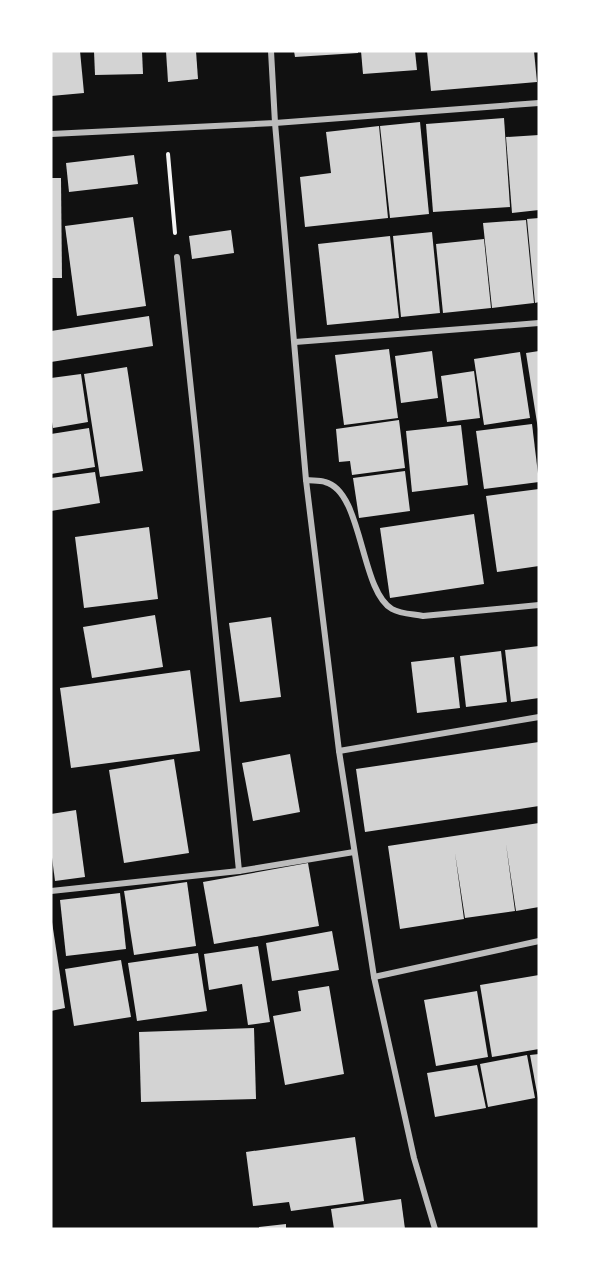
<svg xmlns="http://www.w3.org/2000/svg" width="590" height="1280" font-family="'Noto Sans',sans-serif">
<rect width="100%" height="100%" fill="#111"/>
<g fill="#d3d3d3">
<polygon points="51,51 80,51 84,93 51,96"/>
<polygon points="94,51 142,51 143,74 95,75"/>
<polygon points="166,51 196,51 198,79 168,82"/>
<polygon points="294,51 358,51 358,53 295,57"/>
<polygon points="361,51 415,51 417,70 363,74"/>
<polygon points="427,51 534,51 537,82 431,91"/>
<polygon points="504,118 510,207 433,212 426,124"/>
<polygon points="420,122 429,214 390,218 380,126"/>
<polygon points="379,126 388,218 305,227 300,177 331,173 326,132"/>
<polygon points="539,135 539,210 512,213 506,137"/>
<polygon points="134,155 138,184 69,192 66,163"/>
<polygon points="51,178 61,178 62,278 51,278"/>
<polygon points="133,217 146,306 77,316 65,226"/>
<polygon points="539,218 539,302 535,303 527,219"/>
<polygon points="526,220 534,303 492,308 483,223"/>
<polygon points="231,230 234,253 192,259 189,236"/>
<polygon points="432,232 440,313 401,317 393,236"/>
<polygon points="390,236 399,318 327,325 318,244"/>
<polygon points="484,239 491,308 443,313 436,244"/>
<polygon points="149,316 153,346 51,362 51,331"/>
<polygon points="389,349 398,418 344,425 335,355"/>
<polygon points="432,351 438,398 401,403 395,356"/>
<polygon points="539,351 539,429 538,429 526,353"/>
<polygon points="520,352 530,418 484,425 474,359"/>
<polygon points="127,367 143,471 100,477 84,374"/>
<polygon points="474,371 480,418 447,422 441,376"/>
<polygon points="81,374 88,422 53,428 51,416 51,378"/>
<polygon points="399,420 405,468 352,475 350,461 339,462 336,429"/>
<polygon points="532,424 539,482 484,489 476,431"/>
<polygon points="461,425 468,485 412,492 406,431"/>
<polygon points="89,428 95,467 51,474 51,434"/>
<polygon points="405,471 410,511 359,518 353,478"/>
<polygon points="95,472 100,503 51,511 51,478"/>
<polygon points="539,489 539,566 497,572 486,496"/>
<polygon points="474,514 484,584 390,598 380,528"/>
<polygon points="149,527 158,599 84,608 75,537"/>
<polygon points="155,615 163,667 92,678 83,627"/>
<polygon points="271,617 281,697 240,702 229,623"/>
<polygon points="539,646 539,698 511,702 505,650"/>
<polygon points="501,651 507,702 466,707 460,656"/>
<polygon points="454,657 460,708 417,713 411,662"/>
<polygon points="190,670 200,751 71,768 60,688"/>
<polygon points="539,742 539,806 365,832 356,769"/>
<polygon points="290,754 300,812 253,821 242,763"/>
<polygon points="174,759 189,853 124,863 109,770"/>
<polygon points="76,810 85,877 55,881 51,850 51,814"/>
<polygon points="539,823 539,907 516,911 506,844 515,911 465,918 455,853 464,919 400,929 388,846"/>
<polygon points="308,863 319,926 214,944 203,882"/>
<polygon points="187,882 196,946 134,955 124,891"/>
<polygon points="120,893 126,949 66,956 60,900"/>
<polygon points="51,922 52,922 65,1008 51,1011"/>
<polygon points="332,931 339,970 272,981 266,943"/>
<polygon points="258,946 270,1022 248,1025 242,984 209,990 204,954"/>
<polygon points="198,953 207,1011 137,1021 128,963"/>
<polygon points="121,960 131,1017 74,1026 65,969"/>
<polygon points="539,975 539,1049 492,1057 480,985"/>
<polygon points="329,986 344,1074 285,1085 273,1016 301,1011 298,991"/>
<polygon points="477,991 488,1057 436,1066 424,1000"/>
<polygon points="254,1028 256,1099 141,1102 139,1032"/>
<polygon points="539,1054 539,1098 538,1098 530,1055"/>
<polygon points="527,1055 535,1098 488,1107 480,1064"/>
<polygon points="477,1065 486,1108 435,1117 427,1073"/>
<polygon points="355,1137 364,1201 291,1211 289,1202 253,1206 246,1152"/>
<polygon points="401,1199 405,1229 334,1229 331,1209"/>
<polygon points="286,1224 286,1229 259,1229 259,1227"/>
</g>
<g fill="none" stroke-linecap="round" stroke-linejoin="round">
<polyline stroke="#f5f5f5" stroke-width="4" points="168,154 175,233"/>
<g stroke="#bcbcbc" stroke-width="6">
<polyline points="271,51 275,123 306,480 339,751 374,977 414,1158 435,1229"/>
<polyline points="51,134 275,123 539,103"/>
<polyline points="177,257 197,446 239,871"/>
<polyline points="295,342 539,323"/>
<path d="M306 480C312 481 319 480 325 482 363 491 360 591 392 609 401 614 413 614 423 616L539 605"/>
<polyline points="339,751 539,717"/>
<polyline points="51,891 239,871 354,852"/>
<polyline points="374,977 539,941"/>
</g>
</g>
<rect width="590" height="1280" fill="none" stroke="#ffffff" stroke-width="105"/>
</svg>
